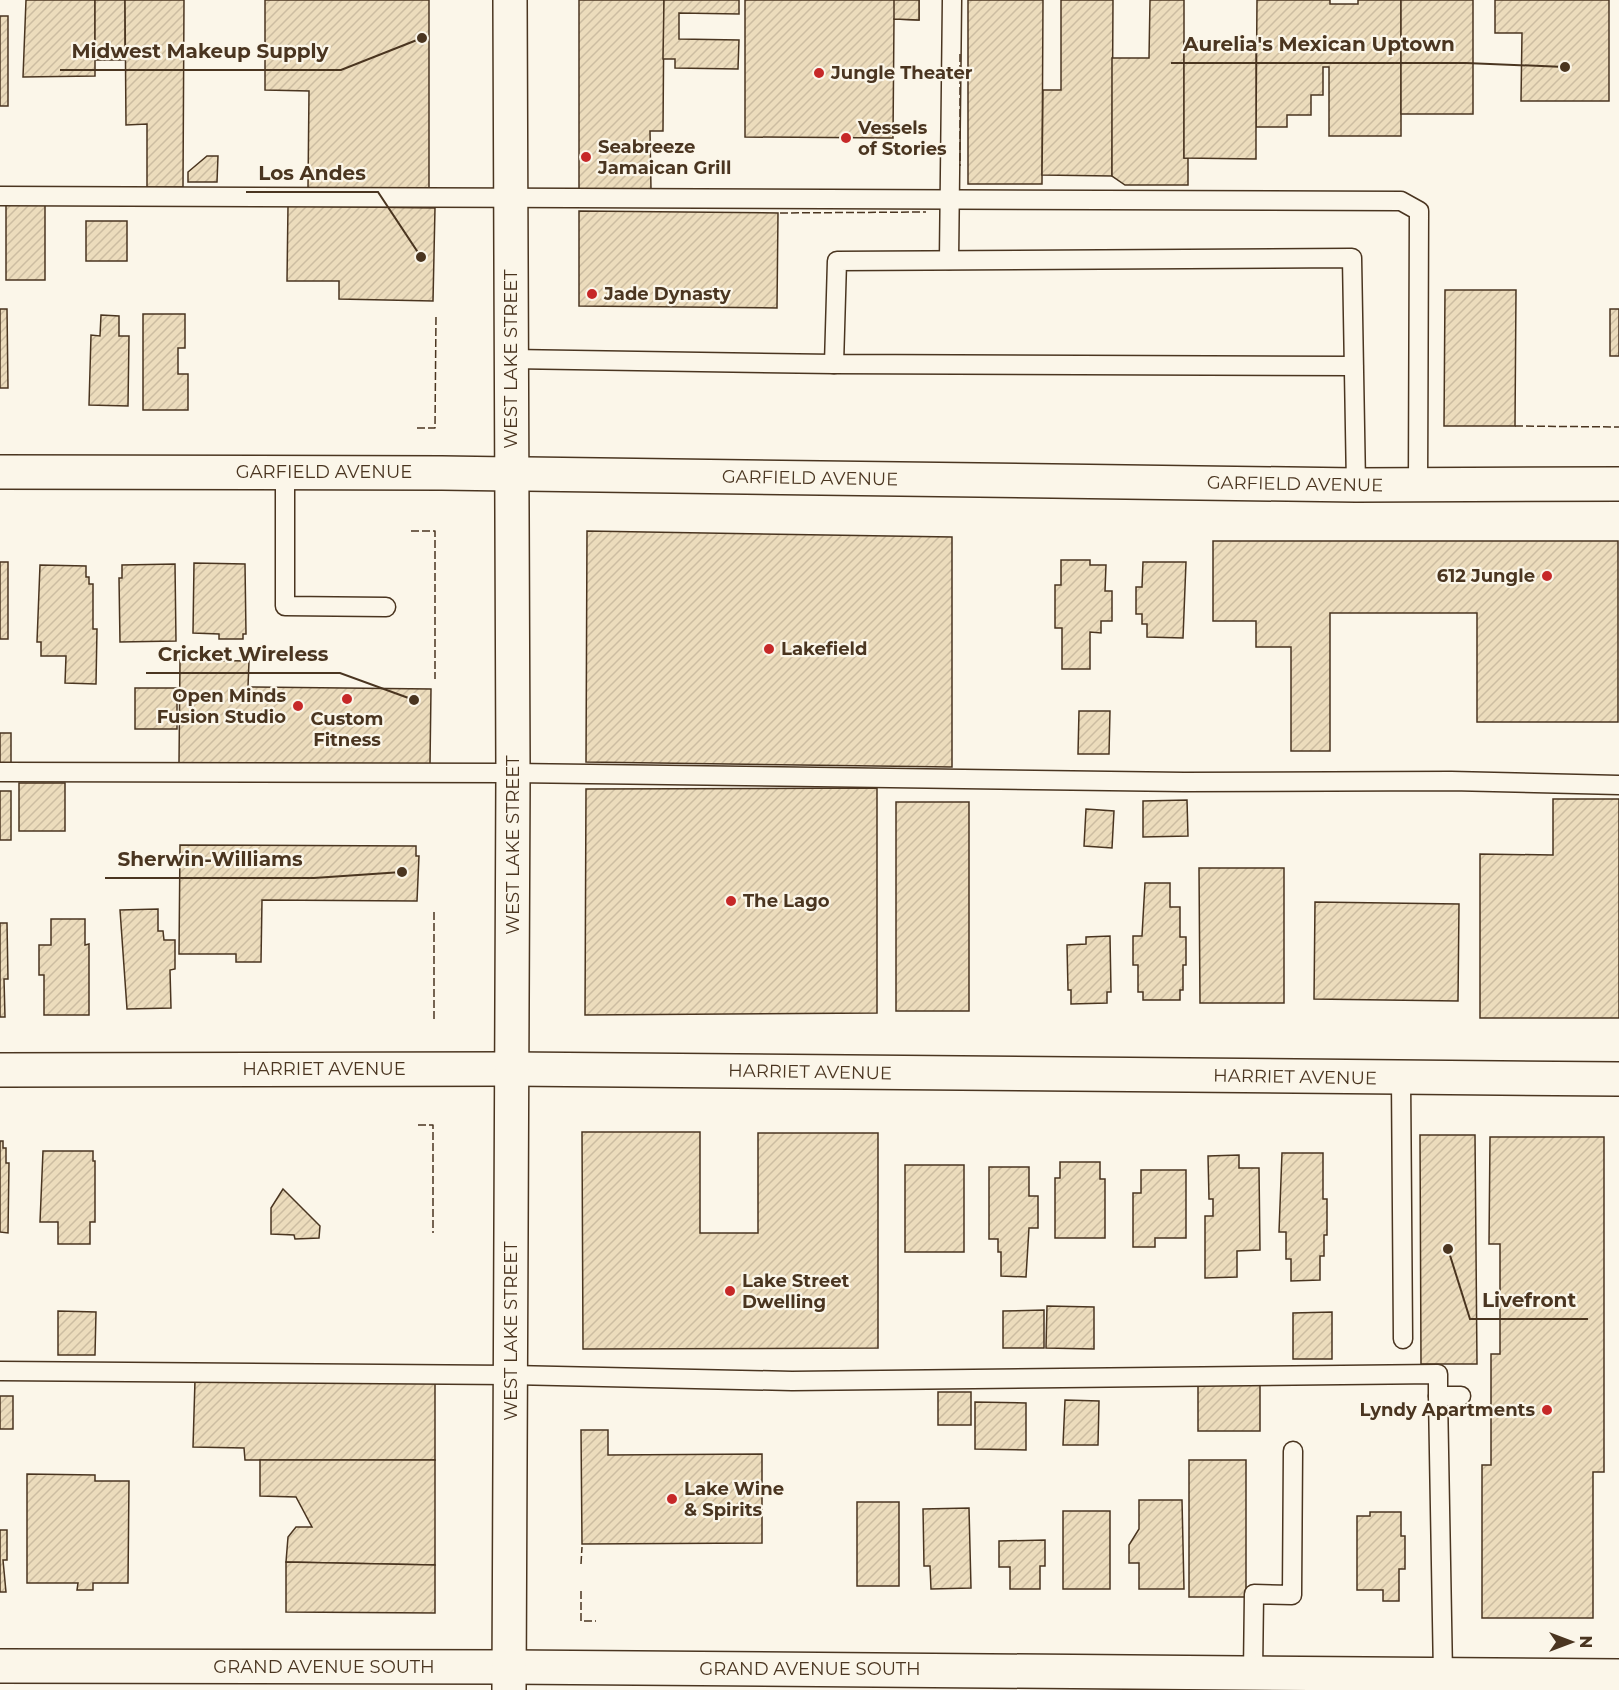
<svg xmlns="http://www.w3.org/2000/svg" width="1619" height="1690" font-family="Montserrat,sans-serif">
<defs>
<pattern id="building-hatch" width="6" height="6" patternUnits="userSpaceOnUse" patternTransform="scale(1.5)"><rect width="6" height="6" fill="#ecdcbc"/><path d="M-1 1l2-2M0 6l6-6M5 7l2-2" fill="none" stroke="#ccbda1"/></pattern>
</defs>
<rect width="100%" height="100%" fill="#fbf6e9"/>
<g fill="url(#building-hatch)" stroke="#4a3520" stroke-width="1.5">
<polygon points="26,0 95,0 95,76 23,77"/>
<rect x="95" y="0" width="30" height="60"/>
<polygon points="125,0 184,0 183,187 147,187 147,124 126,125"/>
<polygon points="265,0 429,0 429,189 308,189 309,91 265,90"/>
<polygon points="579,0 664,0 663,131 650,131 651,190 579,191"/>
<polygon points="664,0 739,0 739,14 679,13 679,39 739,40 738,69 675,68 675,59 663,59"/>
<polygon points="745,0 919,0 919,20 894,19 893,138 745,137"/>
<polygon points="894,0 919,0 919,20 894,19"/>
<polygon points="968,0 1043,0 1042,184 968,184"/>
<polygon points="1061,0 1113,0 1112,176 1042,175 1043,90 1061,90"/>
<polygon points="1150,0 1184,0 1184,158 1188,158 1188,185 1125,185 1112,176 1112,58 1149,58"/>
<polygon points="1257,0 1330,0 1330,4 1358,4 1358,0 1401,0 1401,136 1329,136 1329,67 1323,67 1323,95 1311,95 1311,115 1287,115 1287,127 1256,127"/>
<rect x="1401" y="0" width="72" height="114"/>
<polygon points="1495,0 1609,0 1609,101 1521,101 1522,33 1495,33"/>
<rect x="0" y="16" width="8" height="90"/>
<polygon points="1184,42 1256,43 1256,159 1184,158"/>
<polygon points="207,156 218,156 217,182 188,182 188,172"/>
<rect x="6" y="205" width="39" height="75"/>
<polygon points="288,206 435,208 433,301 339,299 339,281 287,281"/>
<polygon points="579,211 778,213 777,308 579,306"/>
<rect x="86" y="221" width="41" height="40"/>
<polygon points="1445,290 1516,290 1515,426 1444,426"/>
<polygon points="0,309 7,309 8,388 0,388"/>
<rect x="1610" y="309" width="9" height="47"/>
<polygon points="143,314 185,314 185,348 178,348 178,374 188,374 188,410 143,410"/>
<polygon points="101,315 119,316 119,336 129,336 128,406 89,405 91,335 100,336"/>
<polygon points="587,531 952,537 952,767 586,762"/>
<polygon points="1213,541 1618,541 1618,722 1477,722 1477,613 1330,613 1330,751 1291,751 1291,647 1256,647 1256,621 1213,621"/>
<polygon points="1061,560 1090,560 1090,565 1106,565 1105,591 1112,591 1112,621 1101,621 1101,633 1090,632 1090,669 1062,669 1062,628 1055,628 1055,585 1061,585"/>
<rect x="0" y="562" width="8" height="77"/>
<polygon points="1143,562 1186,562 1183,638 1147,637 1147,624 1142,624 1142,614 1136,614 1136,587 1142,587"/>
<polygon points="194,563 245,564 246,634 243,634 243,639 219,639 219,634 193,633"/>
<polygon points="175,564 176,641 120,642 119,578 122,578 122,565"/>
<polygon points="40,565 86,566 86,577 89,577 89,584 93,584 93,629 97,629 96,684 65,683 66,656 41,656 41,642 37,642"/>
<polygon points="180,660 249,661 248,687 431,689 430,765 179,763"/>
<rect x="135" y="688" width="42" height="41"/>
<polygon points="1079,711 1110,711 1109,754 1078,754"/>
<rect x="0" y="733" width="11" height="30"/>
<rect x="19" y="783" width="46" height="48"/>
<polygon points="877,788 877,1013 585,1015 586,789"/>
<rect x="0" y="791" width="11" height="49"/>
<polygon points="1553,799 1619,799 1619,1018 1480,1018 1480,854 1553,855"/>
<polygon points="1187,800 1188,836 1143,837 1143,801"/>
<rect x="896" y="802" width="73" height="209"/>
<polygon points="1086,809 1114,811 1112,848 1084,846"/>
<polygon points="180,845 416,846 416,856 419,856 417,901 262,900 261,962 236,962 236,954 179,954"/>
<polygon points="1199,868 1284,868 1284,1003 1200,1003"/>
<polygon points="1145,883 1170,883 1170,907 1180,907 1180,937 1186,937 1186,965 1183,965 1183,990 1180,990 1180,1000 1143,1000 1143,992 1138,992 1138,965 1133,965 1133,936 1142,936"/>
<polygon points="1315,902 1459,904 1458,1001 1314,999"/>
<polygon points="158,909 158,931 163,931 164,940 175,940 175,969 170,970 171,1008 127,1009 120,910"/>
<polygon points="51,919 85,919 85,945 89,944 89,1015 44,1015 44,975 39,975 39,945 51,945"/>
<polygon points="0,923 7,923 8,979 4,979 5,1017 0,1017"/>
<polygon points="1110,936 1111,992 1107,992 1107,1003 1071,1004 1071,990 1068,990 1067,945 1086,944 1086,937"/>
<polygon points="582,1132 700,1132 700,1233 758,1233 758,1133 878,1133 878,1348 583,1349"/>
<polygon points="1420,1135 1475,1135 1477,1364 1421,1364"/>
<polygon points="1490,1137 1604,1137 1604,1472 1593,1472 1593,1618 1482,1618 1482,1465 1491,1465 1491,1354 1500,1354 1500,1244 1489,1244"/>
<polygon points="0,1141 3,1141 3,1148 6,1148 6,1163 9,1163 8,1233 0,1232"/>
<polygon points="43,1151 93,1151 93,1161 95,1161 95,1222 90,1222 90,1244 58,1244 58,1222 40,1222"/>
<polygon points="1282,1153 1323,1153 1323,1199 1327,1199 1327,1235 1324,1235 1324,1256 1320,1256 1320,1280 1291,1281 1291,1259 1286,1259 1286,1232 1279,1232"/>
<polygon points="1239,1155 1239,1168 1259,1168 1260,1250 1237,1251 1237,1277 1205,1278 1205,1216 1213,1216 1213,1199 1209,1199 1208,1156"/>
<polygon points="1060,1162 1100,1162 1100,1179 1105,1179 1105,1238 1055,1238 1055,1178 1060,1178"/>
<rect x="905" y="1165" width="59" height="87"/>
<polygon points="989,1167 1029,1167 1029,1196 1038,1196 1038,1228 1029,1228 1026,1277 1001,1276 1001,1252 998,1252 998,1239 989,1239"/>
<polygon points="1141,1170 1186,1170 1186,1238 1155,1238 1155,1247 1133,1247 1133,1193 1141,1193"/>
<polygon points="283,1189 320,1226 319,1238 295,1239 294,1235 271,1234 271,1208"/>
<polygon points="1047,1306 1094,1307 1094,1349 1046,1348"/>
<polygon points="1044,1310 1044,1348 1003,1348 1003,1311"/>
<polygon points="58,1311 96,1312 95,1355 58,1355"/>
<polygon points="1332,1312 1332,1359 1293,1359 1293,1313"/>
<polygon points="195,1380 435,1381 435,1460 245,1460 244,1448 193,1447"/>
<rect x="1198" y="1384" width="62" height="47"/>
<rect x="938" y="1392" width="33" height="33"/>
<rect x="0" y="1396" width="13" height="33"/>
<polygon points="1065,1400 1099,1401 1098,1445 1063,1445"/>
<polygon points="975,1402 1026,1403 1026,1450 975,1449"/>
<polygon points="581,1430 608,1430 608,1455 762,1454 762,1543 582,1544"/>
<polygon points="260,1460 435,1460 435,1565 286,1562 288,1537 296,1527 312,1527 296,1497 260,1496"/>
<rect x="1189" y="1460" width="57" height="137"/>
<polygon points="27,1474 95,1475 95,1481 129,1481 128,1583 93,1583 93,1590 77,1590 78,1583 27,1583"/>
<polygon points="1139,1500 1182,1500 1184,1589 1139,1589 1139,1563 1129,1563 1129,1545 1139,1529"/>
<rect x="857" y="1502" width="42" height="84"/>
<polygon points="969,1508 971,1588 931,1589 930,1566 924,1566 923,1509"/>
<rect x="1063" y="1511" width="47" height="78"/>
<polygon points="1370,1512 1401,1512 1401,1536 1405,1536 1405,1569 1399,1569 1399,1601 1383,1601 1383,1590 1357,1590 1357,1516 1370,1516"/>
<polygon points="0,1530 7,1530 7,1560 3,1560 6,1592 0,1592"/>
<polygon points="1045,1540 1045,1566 1040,1566 1040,1589 1010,1589 1010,1567 999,1567 999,1541"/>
<polygon points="286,1562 435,1565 435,1613 286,1612"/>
</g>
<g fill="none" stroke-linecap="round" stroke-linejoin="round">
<defs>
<g id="service">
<polyline points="0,196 1401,201 1419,211 1418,486"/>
<polyline points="949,260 952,0"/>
<polyline points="511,359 834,364"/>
<polyline points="1354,366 834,364 837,261 1352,258 1356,485"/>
<polyline points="285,473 285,606 386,607"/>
<polyline points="0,772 513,773 1184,782 1451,781 1619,785"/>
<polyline points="1401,1078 1403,1339"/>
<polyline points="0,1371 511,1375 792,1381 1438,1374 1438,1396 1461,1396"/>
<polyline points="1438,1396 1443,1675"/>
<polyline points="1253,1673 1254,1594 1292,1595 1293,1451"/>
</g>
<g id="minor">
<polyline points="0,472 442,473 1356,485 1619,484"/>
<polyline points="0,1070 511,1069 1619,1079"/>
<polyline points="0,1666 509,1667 1619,1676"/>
</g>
<polyline id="primary" points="509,1690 513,773 510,0"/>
</defs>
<use href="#service" stroke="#4a3520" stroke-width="21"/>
<use href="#minor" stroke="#4a3520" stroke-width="36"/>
<use href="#primary" stroke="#4a3520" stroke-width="36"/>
<use href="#service" stroke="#fbf6e9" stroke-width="18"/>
<use href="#minor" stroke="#fbf6e9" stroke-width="33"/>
<use href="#primary" stroke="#fbf6e9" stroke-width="33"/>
<g stroke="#4a3520" stroke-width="1.5" stroke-dasharray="8 3" stroke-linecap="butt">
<polyline points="960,54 960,166"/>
<polyline points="780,213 926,212"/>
<polyline points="1515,426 1619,427"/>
<polyline points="417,428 435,428 436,316"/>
<polyline points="411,531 435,531 435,679"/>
<polyline points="434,912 434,1022"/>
<polyline points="418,1125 433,1125 433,1233"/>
<polyline points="581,1564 582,1547"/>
<polyline points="581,1591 581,1621 596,1621"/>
</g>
</g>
<g fill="#c62828" stroke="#fbf6e9" stroke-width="2">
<circle cx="819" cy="73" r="6"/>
<circle cx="846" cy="138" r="6"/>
<circle cx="586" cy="157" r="6"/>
<circle cx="592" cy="294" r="6"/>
<circle cx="1547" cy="576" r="6"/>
<circle cx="769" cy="649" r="6"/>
<circle cx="347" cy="699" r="6"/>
<circle cx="298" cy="706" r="6"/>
<circle cx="731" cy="901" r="6"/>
<circle cx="730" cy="1291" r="6"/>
<circle cx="1547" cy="1410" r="6"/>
<circle cx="672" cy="1499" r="6"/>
</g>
<g text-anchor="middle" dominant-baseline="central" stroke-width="4.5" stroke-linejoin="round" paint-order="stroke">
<g font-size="18" font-weight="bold" fill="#4a3520" stroke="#fbf6e9" text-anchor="start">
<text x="831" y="73">Jungle Theater</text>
<text x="858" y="128">Vessels<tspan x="858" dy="21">of Stories</tspan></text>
<text x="598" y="147">Seabreeze<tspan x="598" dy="21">Jamaican Grill</tspan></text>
<text x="604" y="294">Jade Dynasty</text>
<text x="1535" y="576" text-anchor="end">612 Jungle</text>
<text x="781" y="649">Lakefield</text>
<text x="286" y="696" text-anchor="end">Open Minds<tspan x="286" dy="21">Fusion Studio</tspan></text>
<text x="347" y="719" text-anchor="middle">Custom<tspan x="347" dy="21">Fitness</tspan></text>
<text x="743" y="901">The Lago</text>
<text x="742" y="1281">Lake Street<tspan x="742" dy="21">Dwelling</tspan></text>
<text x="1535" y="1410" text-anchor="end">Lyndy Apartments</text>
<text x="684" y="1489">Lake Wine<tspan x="684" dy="21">&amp; Spirits</tspan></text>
</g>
<g font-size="18" fill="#4a3520" stroke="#fbf6e9">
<text transform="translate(511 359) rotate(-90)">WEST LAKE STREET</text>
<text x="324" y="472">GARFIELD AVENUE</text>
<text transform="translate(810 478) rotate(1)">GARFIELD AVENUE</text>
<text transform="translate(1295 484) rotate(1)">GARFIELD AVENUE</text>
<text transform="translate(513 845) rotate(-90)">WEST LAKE STREET</text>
<text x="324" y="1069">HARRIET AVENUE</text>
<text transform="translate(810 1072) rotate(1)">HARRIET AVENUE</text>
<text transform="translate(1295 1077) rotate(1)">HARRIET AVENUE</text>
<text transform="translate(511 1331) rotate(-90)">WEST LAKE STREET</text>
<text x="324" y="1667">GRAND AVENUE SOUTH</text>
<text x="810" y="1669">GRAND AVENUE SOUTH</text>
</g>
</g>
<path fill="none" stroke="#4a3520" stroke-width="2" d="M1565 67L1466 63H1171M422 38L341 70H60M421 257L378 192H246M414 700L340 673H146M402 872L314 878H105M1448 1249L1470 1319H1588"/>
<g fill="#4a3520" stroke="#fbf6e9" stroke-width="2">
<circle cx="1565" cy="67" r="6"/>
<circle cx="422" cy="38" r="6"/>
<circle cx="421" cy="257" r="6"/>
<circle cx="414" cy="700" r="6"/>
<circle cx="402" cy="872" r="6"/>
<circle cx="1448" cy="1249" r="6"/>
</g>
<g font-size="20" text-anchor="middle" font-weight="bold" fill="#4a3520" stroke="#fbf6e9" stroke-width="4.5" stroke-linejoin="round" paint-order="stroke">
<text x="1319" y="51">Aurelia's Mexican Uptown</text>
<text x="200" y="58">Midwest Makeup Supply</text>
<text x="312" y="180">Los Andes</text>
<text x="243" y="661">Cricket Wireless</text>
<text x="210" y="866">Sherwin-Williams</text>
<text x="1529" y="1307">Livefront</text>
</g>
<g transform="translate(1571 1642) rotate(90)" stroke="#fbf6e9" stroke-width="4.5" paint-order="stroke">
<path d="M0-4.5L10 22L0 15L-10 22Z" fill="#4a3520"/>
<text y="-9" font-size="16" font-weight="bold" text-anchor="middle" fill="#4a3520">N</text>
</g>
</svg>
